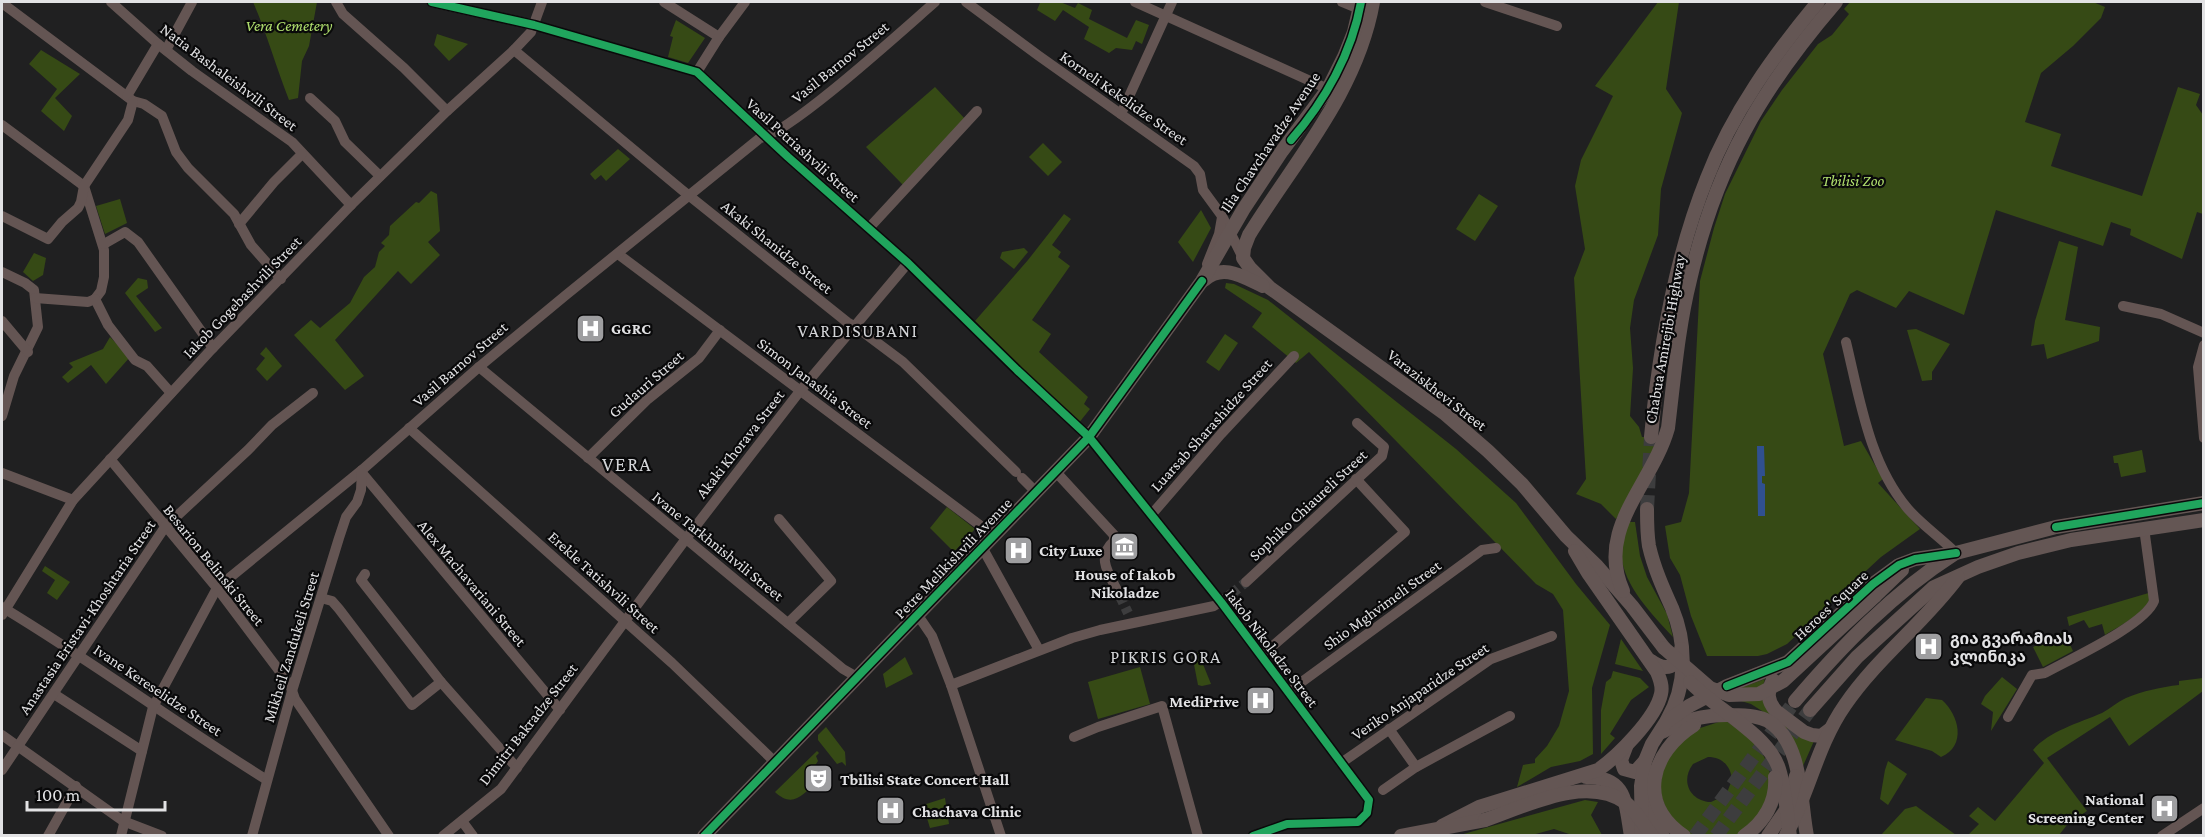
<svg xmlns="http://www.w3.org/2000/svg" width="2205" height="837" font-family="'Crimson Pro','Noto Sans Georgian',serif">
<rect width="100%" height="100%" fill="#202021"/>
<g fill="#364a15" fill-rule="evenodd">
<path d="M253 2H317L309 46 302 61 298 98 289 100C276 67 267 34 253 2Z"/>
<polygon points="1037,2 1060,2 1075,8 1078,3 1092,10 1089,19 1127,38 1136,20 1149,25 1142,44 1136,41 1132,50 1116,48 1109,53 1084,39 1089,27 1063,10 1055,21 1037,10 1040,3"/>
<polygon points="1658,2 1679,2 1666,89 1682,113 1661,189 1658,235 1634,300 1630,328 1633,368 1630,416 1639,427 1642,437 1659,437 1626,504 1616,519 1601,504 1576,494 1586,479 1574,278 1585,249 1575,186 1581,160 1613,96 1595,86"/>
<polygon points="1850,2 2093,2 2105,7 2101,18 2073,46 2041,73 2025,122 2061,134 2051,166 2142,196 2178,87 2200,94 2196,105 2203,115 2203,214 2197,212 2182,259 2130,235 2131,229 2111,222 2103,246 1996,210 1964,315 1909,291 1896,308 1857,290 1850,294 1823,354 1844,446 1861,441 1883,479 1878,483 1920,529 1881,557 1787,644 1767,654 1758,656 1707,656 1691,616 1680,575 1670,558 1665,526 1681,522 1689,493 1700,281 1714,228 1725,194 1761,121 1782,90 1818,44 1832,35 1849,14 1844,9"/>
<polygon points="676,20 705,38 688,63 668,57 673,37 670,36"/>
<polygon points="437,34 468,44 449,61 434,45"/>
<polygon points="41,50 80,74 55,98 72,116 64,131 41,111 57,89 29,64"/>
<polygon points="935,87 966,120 903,185 866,147"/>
<polygon points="1043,143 1062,162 1048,176 1029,157"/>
<polygon points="618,149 630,159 606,181 601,175 595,180 590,174"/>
<polygon points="431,191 437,194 440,231 428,242 440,255 411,284 398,271 335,340 364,376 345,390 294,335 311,320 320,328 350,303 364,277 375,267 379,252 385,246 381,243 389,235 390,226 416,202 419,203"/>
<polygon points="1479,194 1498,206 1475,241 1456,229"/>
<polygon points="120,199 127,223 105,234 96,206"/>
<polygon points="1201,210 1211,228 1193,262 1178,242"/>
<polygon points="1064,214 1071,219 1052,245 1061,252 1058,257 1070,266 1032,320 1051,334 1039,352 1088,397 1084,404 1090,409 1078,424 975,321 1028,260"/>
<polygon points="2059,241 2078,247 2065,320 2100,327 2099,341 2047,359 2044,344 2031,346 2035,321"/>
<polygon points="1024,248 1028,252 1014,269 1000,258 1002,252"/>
<polygon points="34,253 46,258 43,275 33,281 23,272"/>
<polygon points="138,278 147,280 148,288 136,296 162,328 155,332 125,293"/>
<polygon points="1226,283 1234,284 1268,300 1456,449 1516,503 1576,584 1610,625 1592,688 1593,754 1580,761 1551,767 1517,787 1523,765 1535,763 1535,759 1547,746 1559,726 1569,691 1563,610 1553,594 1536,584 1309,352 1296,363 1252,327 1262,313 1225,288"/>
<polygon points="1916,329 1950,344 1932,372 1932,380 1922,381 1907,330"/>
<polygon points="1225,334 1238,343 1219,371 1206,362"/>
<polygon points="110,337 130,357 106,384 91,365 68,383 62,377 73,367 69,363 103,349"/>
<polygon points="266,347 282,366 267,381 256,369 265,358 260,354"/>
<polygon points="2142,450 2146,472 2121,477 2118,463 2114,463 2113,456"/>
<polygon points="947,507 975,529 954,552 930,528"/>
<path d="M1627 522H1635L1640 556 1647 577 1667 614 1673 637C1652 614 1624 587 1621 554 1620 544 1625 532 1627 522Z"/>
<polygon points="45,566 70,582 57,600 47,593 55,580 42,571"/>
<path d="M2152 592C2149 612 2121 625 2105 635L2102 624 2089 628 2084 620 2069 626 2067 617Z"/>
<polygon points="2064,632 2073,651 2043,667 2033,647"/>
<polygon points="1621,639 1643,671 1615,664"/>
<polygon points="1198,652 1211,684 1202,686 1198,685 1192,654"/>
<polygon points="905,657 913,674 886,688 883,674"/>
<polygon points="1140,667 1150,704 1098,719 1088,682"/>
<polygon points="1613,671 1640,678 1649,687 1631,700 1610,734 1615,738 1601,754 1601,710 1606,682 1611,678"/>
<polygon points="2002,677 2017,689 1991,731 1993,712 1981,704 1985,696"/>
<path d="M2203 678V691L2129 746 2110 717 2047 758 2087 811 2067 825 2059 835H1968L1979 824 1969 816 1978 807 1995 821 2044 763 2033 750C2049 731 2079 723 2102 713 2110 709 2117 702 2126 698 2143 691 2161 687 2179 685V681Z"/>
<polygon points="1765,679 1762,689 1814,741 1803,766 1773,718 1751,704 1721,695"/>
<path d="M1926 698 1942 700C1959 715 1967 746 1941 757L1932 751 1895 740Z"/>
<path d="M1725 720C1749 736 1776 757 1769 789 1768 795 1768 803 1765 808 1760 817 1746 826 1739 834L1695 836 1683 830 1669 816 1659 790 1667 753 1697 729ZM1708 757C1722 757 1731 766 1732 780L1726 795 1711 802C1690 801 1680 781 1693 764Z"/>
<polygon points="826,727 845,752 846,766 842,762 837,764 818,740 818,735"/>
<path d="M817 751 819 753 816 756 818 761 814 767 827 784 816 783C803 794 793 809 775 792Z"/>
<polygon points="1888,761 1907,774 1888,805 1880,799 1885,770"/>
<polygon points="945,798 949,824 930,828 923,805"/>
<polygon points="1585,800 1598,802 1591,815 1602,835 1572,835 1554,829 1532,835 1460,835"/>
<polygon points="1916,806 1956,835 1881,835 1905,809"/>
</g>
<polygon fill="#305090" points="1757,446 1764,446 1765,476 1762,476 1762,483 1765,484 1765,516 1758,516"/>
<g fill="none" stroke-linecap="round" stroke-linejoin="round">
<g stroke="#3d3d3e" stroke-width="10" stroke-dasharray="10 5" stroke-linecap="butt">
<polyline points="1119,594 1128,613"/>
<polyline points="1230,595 1246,582"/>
</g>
<g stroke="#3d3d3e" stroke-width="14" stroke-dasharray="14 7" stroke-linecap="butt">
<polyline points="1647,509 1651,437"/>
<polyline points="1695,836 1795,701"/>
<polyline points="1716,836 1810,710"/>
</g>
<g stroke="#645553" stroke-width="10">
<polyline points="111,2 158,44 192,71 292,142 351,205"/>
<polyline points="336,2 343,14 404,68 447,111"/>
<polyline points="432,2 534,25 697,72 788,157 908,263 1017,370 1089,437 1221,602 1369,800 1367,813 1358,822 1287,824 1253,836"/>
<polyline points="664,2 719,37"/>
<polyline points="966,2 1039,56 1194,166 1200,174 1203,190 1222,216 1243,258"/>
<polyline points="1135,2 1328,89"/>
<polyline points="1342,2 1359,9"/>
<polyline points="1485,2 1557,26"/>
<polyline points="2,3 133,101 144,104 162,116 176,152 188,168 234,214 251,245 281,279"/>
<polyline points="166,50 192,2"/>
<polyline points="514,50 682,190 847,322 859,329 903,362 1016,472"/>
<polyline points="697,72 719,37 745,2"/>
<polyline points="127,96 158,44"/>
<polyline points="310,98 335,121 345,142 380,176"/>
<polyline points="1121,114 1172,2"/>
<polyline points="2,125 84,186 104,250 104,277 101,291 95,299"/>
<polyline points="2,216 48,239 62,222 78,208 81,202 84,186 128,120 133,101"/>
<polyline points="239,224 274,182 302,154"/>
<polyline points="869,228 977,111"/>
<polyline points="104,244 125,232 138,242 213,348"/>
<polyline points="618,254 993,535"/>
<polyline points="1207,264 1219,234 1222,217"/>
<polyline points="2,272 25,283 34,290 38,327 14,376 2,416"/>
<polyline points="35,298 88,302 95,299"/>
<polyline points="95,299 108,325 135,360 147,366 171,393"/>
<polyline points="2123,306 2161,314 2204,333"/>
<polyline points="2,321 28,352"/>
<path d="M1846 342C1860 400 1869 463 1908 509 1922 525 1941 538 1956 553"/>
<polyline points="2204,345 2198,367 2204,438"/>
<polyline points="479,367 843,669 857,677"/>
<polyline points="409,428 672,663 775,762"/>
<polyline points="588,458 648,399 699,358 720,330"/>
<polyline points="110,459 217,588 290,685 295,699 389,836"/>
<path d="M1056 472 1114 535V541C1095 558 1110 575 1119 594"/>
<polyline points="2,473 73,500"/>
<polyline points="362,473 560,710"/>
<polyline points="1022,478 1036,492"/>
<polyline points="1152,514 1221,434 1294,356"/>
<polyline points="779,519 831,581 788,623"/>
<polyline points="982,547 1039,650"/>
<polyline points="365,574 361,580 441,682 517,768"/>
<polyline points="1246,582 1382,456 1384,447 1357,423"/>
<polyline points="321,598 332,601 339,609 412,705 441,682"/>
<path d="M2 607C92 661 177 724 267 780"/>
<polyline points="917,614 932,636 951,685 1001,836"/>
<polyline points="2,615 73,500 209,352 351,205 447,111 514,50 531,32 542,2"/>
<polyline points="1261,656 1405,532 1356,479"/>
<polyline points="951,685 1072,638 1100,630 1214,606 1230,595"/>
<polyline points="1288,692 1482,550 1496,548"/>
<polyline points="54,694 142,751"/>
<path d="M2008 717 2032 675 2045 673C2070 659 2145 625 2154 601L2144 528"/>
<polyline points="1389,729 1416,767"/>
<polyline points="2,735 123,821 162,836"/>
<polyline points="1074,737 1098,727 1162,706 1198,836"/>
<polyline points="1341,763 1491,659 1552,636"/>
<polyline points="2,770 165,527 248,450 272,425 313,393"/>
<polyline points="1383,790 1416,767 1510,716"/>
<polyline points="462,821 473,836"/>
<polyline points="48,836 76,786"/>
<path d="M121 836 153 707 217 588 362 470 479 367 566 295 760 138C789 134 906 27 935 2"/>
<polyline points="252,836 292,691 339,538 346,517 357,502 361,490 362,470"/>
<polyline points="443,836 501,789 685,540 800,391 908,263"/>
<polyline points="2162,836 2204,808"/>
</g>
<g stroke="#645654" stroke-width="14">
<path d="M1373 2C1357 92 1296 159 1249 235L1244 248 1243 258 1250 268 1270 288 1444 413 1488 451 1522 484 1566 536 1597 566 1632 606 1664 648"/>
<path d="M1204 280C1223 263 1243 277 1263 286"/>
<path d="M1651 437C1659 349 1674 260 1707 178 1732 113 1774 55 1818 2"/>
<path d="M1647 509C1647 522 1647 534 1649 546 1654 568 1663 588 1672 608 1687 644 1687 686 1667 720"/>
<path d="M1623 591C1595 529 1652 485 1668 428 1674 379 1678 328 1690 280 1716 166 1761 89 1836 2"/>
<polyline points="1875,596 1902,570"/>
<path d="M1651 661C1666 672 1678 668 1681 649"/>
<path d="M1773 680C1767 692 1767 701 1776 711L1804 732 1812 735 1821 736 1829 730"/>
<path d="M1795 701C1842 646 1893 593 1954 554"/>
<polyline points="1810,710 1857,657 1934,587 1978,567 2018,553 2071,540 2204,520"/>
<path d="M1662 732C1683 720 1708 714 1733 715 1743 715 1759 716 1768 721 1803 742 1800 801 1807 836"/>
<polyline points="1626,747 1621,760 1624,769 1635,772 1645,761"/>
<path d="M1586 777C1627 777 1625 802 1631 836"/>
<polyline points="1644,800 1652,820 1663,836"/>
<path d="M1442 826 1479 807 1598 770C1618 756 1656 718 1661 694 1663 686 1660 679 1657 672L1588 573 1575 551"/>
<path d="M1786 835C1809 793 1817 745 1845 705 1877 658 1924 623 1958 577"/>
<polyline points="704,836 1089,437 1202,281 1243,210 1282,151 1328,89 1344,57 1354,32 1361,2"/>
<polyline points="1401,836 1485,820"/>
<polyline points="1642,836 1641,786 1645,761 1652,744 1666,722 1689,706 1727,686 1788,662 1873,584 1899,565 1915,559 1956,553 2056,527 2204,503"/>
<path d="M1684 836C1636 803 1651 752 1694 725"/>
<polyline points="1768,836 1788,807 1796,776"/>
</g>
<g stroke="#645654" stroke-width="14">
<polyline points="1664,648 1710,688 1729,695 1759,694 1783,681 1875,596"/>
<path d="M1690 682C1716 709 1765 733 1778 766 1785 784 1787 816 1790 836"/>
<path d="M1485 820C1526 806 1587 774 1626 803 1637 812 1644 825 1652 836"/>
<path d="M1744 836C1764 823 1777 801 1775 777"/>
</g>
<defs>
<g id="cycleway">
<polyline points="432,2 534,25 697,72 788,157 908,263 1017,370 1089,437 1221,602 1369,800 1367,813 1358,822 1287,824 1253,836"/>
<path d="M1291 140C1325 101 1352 53 1361 2"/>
<polyline points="2056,527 2204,503"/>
<polyline points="1727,686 1788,662 1873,584 1899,565 1915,559 1956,553"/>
<polyline points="704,836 1089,437 1202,281"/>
</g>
</defs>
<use href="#cycleway" stroke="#09090a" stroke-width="11"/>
<use href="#cycleway" stroke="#20a55d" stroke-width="8"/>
</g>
<defs>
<symbol id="hospital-square" viewBox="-11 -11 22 22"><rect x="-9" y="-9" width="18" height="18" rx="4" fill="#9e9ea0" stroke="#09090a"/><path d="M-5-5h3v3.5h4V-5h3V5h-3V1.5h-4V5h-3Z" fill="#fff"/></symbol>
<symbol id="museum-square" viewBox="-11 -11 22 22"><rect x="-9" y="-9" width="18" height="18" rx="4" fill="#9e9ea0" stroke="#09090a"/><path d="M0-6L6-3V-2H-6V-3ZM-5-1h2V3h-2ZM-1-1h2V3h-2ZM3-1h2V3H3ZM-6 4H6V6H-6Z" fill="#fff"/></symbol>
<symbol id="theatre-square" viewBox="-11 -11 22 22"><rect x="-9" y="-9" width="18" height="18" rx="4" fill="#9e9ea0" stroke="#09090a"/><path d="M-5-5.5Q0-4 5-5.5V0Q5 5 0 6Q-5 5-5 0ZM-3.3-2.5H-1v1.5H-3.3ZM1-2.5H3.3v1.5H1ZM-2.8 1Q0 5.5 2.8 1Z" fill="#fff"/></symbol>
</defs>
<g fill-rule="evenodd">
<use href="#hospital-square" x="574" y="312" width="33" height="33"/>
<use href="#museum-square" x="1108" y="530" width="33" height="33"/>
<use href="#hospital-square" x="1002" y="534" width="33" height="33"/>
<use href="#hospital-square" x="1912" y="630" width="33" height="33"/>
<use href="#hospital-square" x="1244" y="684" width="33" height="33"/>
<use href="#theatre-square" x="802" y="762" width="33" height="33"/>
<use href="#hospital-square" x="2148" y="792" width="33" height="33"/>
<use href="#hospital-square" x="874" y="794" width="33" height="33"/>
</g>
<g text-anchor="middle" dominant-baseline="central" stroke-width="4.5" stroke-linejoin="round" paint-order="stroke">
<g font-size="16" font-style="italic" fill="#b1e06e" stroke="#09090a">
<text x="289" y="25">Vera Cemetery</text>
<text x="1853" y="180">Tbilisi Zoo</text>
</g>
<g font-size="16" fill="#e2e2e4" stroke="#09090a">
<text transform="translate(840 62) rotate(-39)">Vasil Barnov Street</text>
<text transform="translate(229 77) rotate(37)">Natia Bashaleishvili Street</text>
<text transform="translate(1124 98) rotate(35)">Korneli Kekelidze Street</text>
<text transform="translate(1270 142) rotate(-56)">Ilia Chavchavadze Avenue</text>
<text transform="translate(803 150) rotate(42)">Vasil Petriashvili Street</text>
<text transform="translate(777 247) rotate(39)">Akaki Shanidze Street</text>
<text transform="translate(242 297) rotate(-46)">Iakob Gogebashvili Street</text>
<text transform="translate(1665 339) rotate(-80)">Chabua Amirejibi Highway</text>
<text transform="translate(460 364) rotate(-41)">Vasil Barnov Street</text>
<text transform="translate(815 383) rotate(37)">Simon Janashia Street</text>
<text transform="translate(646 384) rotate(-41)">Gudauri Street</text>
<text transform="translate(1437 390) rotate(38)">Varaziskhevi Street</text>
<text transform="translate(1211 425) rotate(-48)">Luarsab Sharashidze Street</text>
<text transform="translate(740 444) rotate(-52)">Akaki Khorava Street</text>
<text transform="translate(1308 505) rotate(-43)">Sophiko Chiaureli Street</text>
<text transform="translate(718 546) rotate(39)">Ivane Tarkhnishvili Street</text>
<text transform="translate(953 558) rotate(-46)">Petre Melikishvili Avenue</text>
<text transform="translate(214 565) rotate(51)">Besarion Belinski Street</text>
<text transform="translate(604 582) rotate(42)">Erekle Tatishvili Street</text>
<text transform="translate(472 583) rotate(50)">Alex Machavariani Street</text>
<text transform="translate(1382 605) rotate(-36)">Shio Mghvimeli Street</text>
<text transform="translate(1831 605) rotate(-43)">Heroes' Square</text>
<text transform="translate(87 617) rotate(-56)">Anastasia Eristavi-Khoshtaria Street</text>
<text transform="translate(291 647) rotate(-73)">Mikheil Zandukeli Street</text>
<text transform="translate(1272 648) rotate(53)">Iakob Nikoladze Street</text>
<text transform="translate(158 690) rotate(34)">Ivane Kereselidze Street</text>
<text transform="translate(1420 691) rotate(-34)">Veriko Anjaparidze Street</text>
<text transform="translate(528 724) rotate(-52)">Dimitri Bakradze Street</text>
</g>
<g font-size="16" font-weight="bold" fill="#e2e2e4" stroke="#09090a" text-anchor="start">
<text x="611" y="328">GGRC</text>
<text x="1039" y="550">City Luxe</text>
<text x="1125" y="574" text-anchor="middle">House of Iakob<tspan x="1125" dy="18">Nikoladze</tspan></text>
<text x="1950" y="638">გია გვარამიას<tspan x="1950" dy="18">კლინიკა</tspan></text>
<text x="1239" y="701" text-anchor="end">MediPrive</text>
<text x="840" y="779">Tbilisi State Concert Hall</text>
<text x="2144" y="799" text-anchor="end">National<tspan x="2144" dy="18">Screening Center</tspan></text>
<text x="912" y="811">Chachava Clinic</text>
</g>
<g font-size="18" letter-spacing="1.5" fill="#d3d4d7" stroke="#09090a">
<text x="858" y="331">VARDISUBANI</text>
<text x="1166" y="657">PIKRIS GORA</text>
</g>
<g font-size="20" letter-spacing="1.5" fill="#d3d4d7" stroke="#09090a">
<text x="627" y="464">VERA</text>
</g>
</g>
<rect width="2205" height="837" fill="none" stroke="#e2e2e4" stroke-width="6"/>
<path d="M27 801v9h138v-9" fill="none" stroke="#e2e2e4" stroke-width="3"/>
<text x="36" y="801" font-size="18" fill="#e2e2e4" stroke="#09090a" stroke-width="4.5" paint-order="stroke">100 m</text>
</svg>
